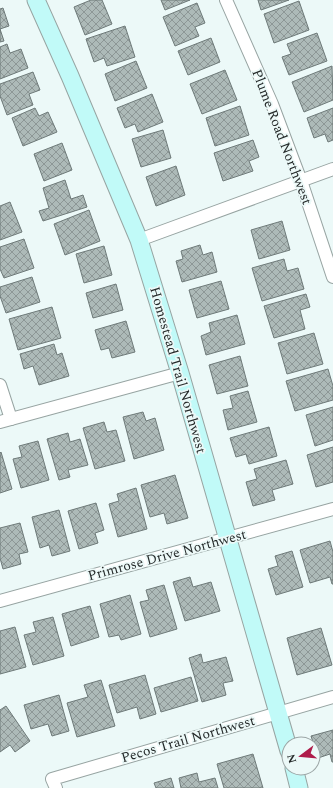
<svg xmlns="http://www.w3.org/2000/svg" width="333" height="788" font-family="Spectral,serif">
<defs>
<pattern id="building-cross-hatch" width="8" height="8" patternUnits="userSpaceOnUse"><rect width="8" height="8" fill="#adbab8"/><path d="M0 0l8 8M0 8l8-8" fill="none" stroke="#8d9796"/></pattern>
</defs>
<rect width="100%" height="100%" fill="#ecf9f8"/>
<g fill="url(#building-cross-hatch)" stroke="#6e7a79">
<polygon points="91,0 102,0 112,24 85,35 74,7"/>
<polygon points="161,0 190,0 165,10"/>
<polygon points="258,0 289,0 261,10"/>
<polygon points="299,1 309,30 274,43 264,14"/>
<polygon points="197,3 205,23 195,27 199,36 175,46 163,17"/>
<polygon points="3,8 9,26 0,29 4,41 0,42 0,9"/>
<polygon points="125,26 135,57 107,66 104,58 94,62 86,39"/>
<polygon points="317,33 327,61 289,75 282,57 291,54 287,44"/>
<polygon points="211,38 220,62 188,75 178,51"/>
<polygon points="7,44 10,53 21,49 28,68 0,79 0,47"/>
<polygon points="136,61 147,88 115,101 105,74"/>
<polygon points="332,66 333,100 304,112 292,82"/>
<polygon points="225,70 237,100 202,114 190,84"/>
<polygon points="33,72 40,90 29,94 33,105 7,115 0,96 0,84"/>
<polygon points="152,94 163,122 138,132 135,124 125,128 117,108"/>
<polygon points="240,106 249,135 215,146 206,118"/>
<polygon points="35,108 39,116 48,112 57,132 23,146 12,118"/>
<polygon points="333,108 333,140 328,142 325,134 314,138 307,118"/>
<polygon points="163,130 171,158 141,167 132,139"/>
<polygon points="253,140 259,157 249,161 253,171 223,181 214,153"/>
<polygon points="62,143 72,170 44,181 34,154"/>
<polygon points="176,166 185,195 156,206 146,177"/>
<polygon points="65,180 71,199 83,195 87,207 43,221 39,211 49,208 43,188"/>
<polygon points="10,202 22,232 0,240 0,206"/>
<polygon points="89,210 100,241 65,255 54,224"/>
<polygon points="282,221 290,250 259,259 251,230"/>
<polygon points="24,239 34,268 4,278 0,269 0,247"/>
<polygon points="200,245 203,255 212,252 217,272 182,282 176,261 183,259 181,251"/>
<polygon points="104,246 112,275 84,283 76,254"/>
<polygon points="284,259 287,271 298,268 304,289 262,301 252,268"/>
<polygon points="32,277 40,302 6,313 0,296 0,287"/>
<polygon points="221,281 229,309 197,318 189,290"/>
<polygon points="116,284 123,310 93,318 86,293"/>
<polygon points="306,294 310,307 300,310 305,329 274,338 264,306"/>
<polygon points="52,307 61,338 18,350 9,319"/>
<polygon points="237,315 245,344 206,355 201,336 211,332 209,323"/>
<polygon points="126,321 135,352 112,358 109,348 101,350 95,330"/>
<polygon points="314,333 323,364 287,374 278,343"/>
<polygon points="54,344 57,355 62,353 69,376 39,385 33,366 24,369 20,354"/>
<polygon points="240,356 248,386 217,394 209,365"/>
<polygon points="328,369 333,386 333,400 295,411 286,381"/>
<polygon points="248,391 257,422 228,430 223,410 233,408 230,396"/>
<polygon points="333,407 333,440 315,446 306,415"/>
<polygon points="143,412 146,421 155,418 164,450 134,459 123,417"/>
<polygon points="104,422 107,432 116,430 125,461 95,469 83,428"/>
<polygon points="269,427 277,456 249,464 246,454 236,457 230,438"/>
<polygon points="68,433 70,442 80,439 88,465 68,470 70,477 59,480 47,439"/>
<polygon points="38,441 49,480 21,488 13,459 22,457 19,446"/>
<polygon points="333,447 333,482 316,487 307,455"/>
<polygon points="1,452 12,489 0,493 0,453"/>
<polygon points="286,460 293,484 272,490 275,500 253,506 246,482 257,479 254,469"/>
<polygon points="175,475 188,518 167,524 164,513 150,517 141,485"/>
<polygon points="136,488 147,529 118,537 109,504 119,501 117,494"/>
<polygon points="96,503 104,530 95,533 98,543 79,549 68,511"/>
<polygon points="59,510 70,551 52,556 49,545 40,548 32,517"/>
<polygon points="20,523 28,552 19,554 21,564 3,569 0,558 0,528"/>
<polygon points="330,541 333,552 333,584 332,584 330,577 310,583 300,550"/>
<polygon points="292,551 303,587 276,595 268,569 278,566 275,556"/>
<polygon points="190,577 193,587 211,582 220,611 185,621 173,582"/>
<polygon points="164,585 177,629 150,637 140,602 149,600 146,590"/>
<polygon points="130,595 141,634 121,640 119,635 109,637 100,604"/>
<polygon points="90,606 99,637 71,646 62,614"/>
<polygon points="53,617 64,656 33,665 24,635 36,632 33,622"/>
<polygon points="15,627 26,667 0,674 0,631"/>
<polygon points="321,628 332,665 297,675 287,638"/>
<polygon points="201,654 203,663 226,657 233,681 223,683 226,695 202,702 189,658"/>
<polygon points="145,675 156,714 140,719 137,707 117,713 109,685"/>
<polygon points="191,677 198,701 161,712 154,688"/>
<polygon points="101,680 115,726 77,737 67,703 88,697 84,685"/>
<polygon points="59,695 69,731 52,736 48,724 31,729 24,705"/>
<polygon points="6,706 30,741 15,752 10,745 0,752 0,710"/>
<polygon points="333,730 333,762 332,762 330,754 318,758 311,736"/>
<polygon points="253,754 263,788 224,788 217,764"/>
<polygon points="197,773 199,782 215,778 218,788 181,788 179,778"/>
<polygon points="171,778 174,788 156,788 154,783"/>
</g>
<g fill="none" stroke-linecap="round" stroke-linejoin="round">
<defs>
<g id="street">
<polyline points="226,0 272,104 301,181 333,277"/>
<polyline points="139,240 333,169"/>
<polyline points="0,385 11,419"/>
<polyline points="0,422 180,373"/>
<polyline points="0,601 333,509"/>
<polyline points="56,788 52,779 333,697"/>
</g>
<g id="secondary">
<polyline points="36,0 70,76 139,240 180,373 289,751"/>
<polyline points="294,768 299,788"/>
</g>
</defs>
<use href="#street" stroke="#97a4a2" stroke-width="14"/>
<use href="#secondary" stroke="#97a4a2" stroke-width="19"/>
<use href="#street" stroke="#fff" stroke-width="12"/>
<use href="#secondary" stroke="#c1faf8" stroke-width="17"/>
</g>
<g text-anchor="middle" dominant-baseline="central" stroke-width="3.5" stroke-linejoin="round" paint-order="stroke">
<g font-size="14" fill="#252a2a" stroke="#ecf9f8">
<text transform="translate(282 137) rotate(69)">Plume Road Northwest</text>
<text transform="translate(178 370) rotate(74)">Homestead Trail Northwest</text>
<text transform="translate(167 555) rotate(-15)">Primrose Drive Northwest</text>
<text transform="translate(188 739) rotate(-16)">Pecos Trail Northwest</text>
</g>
</g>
<g transform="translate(301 756) rotate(254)"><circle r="19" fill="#ecf9f8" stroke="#9ca6a6"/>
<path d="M0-3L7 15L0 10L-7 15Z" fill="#ae1c4a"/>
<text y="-6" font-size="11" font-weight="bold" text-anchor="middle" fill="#252a2a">N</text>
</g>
</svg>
